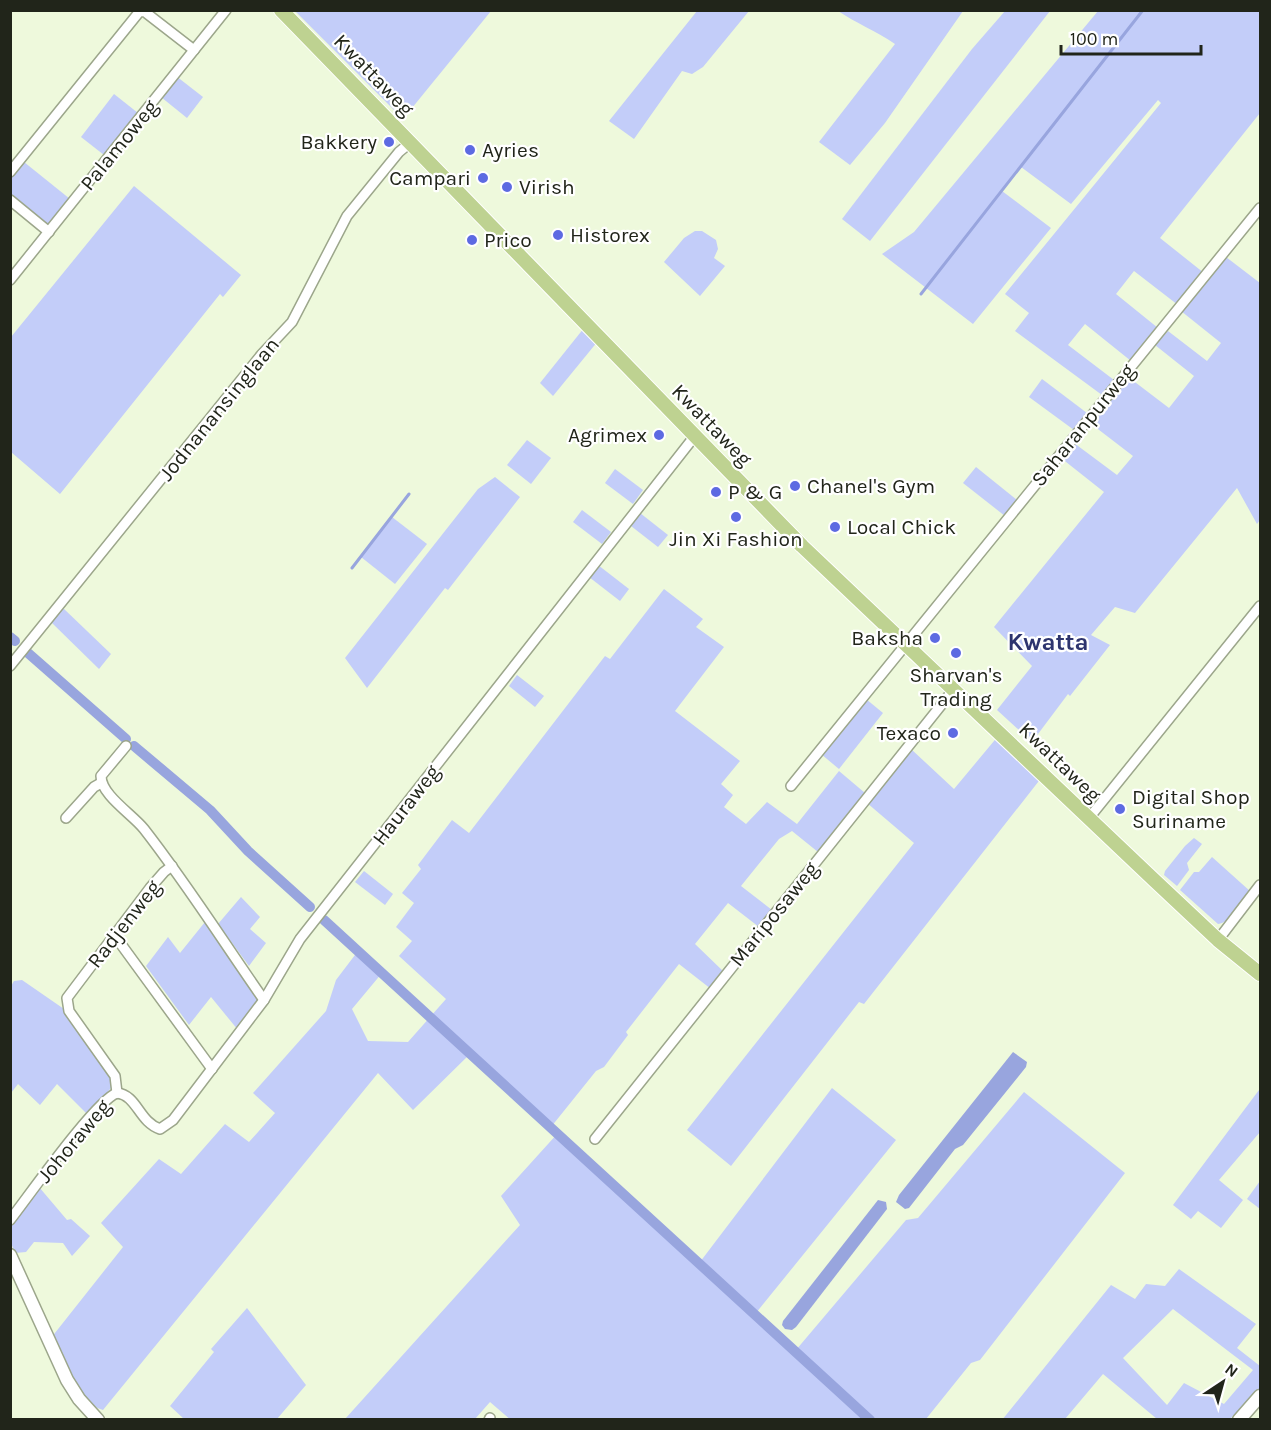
<svg xmlns="http://www.w3.org/2000/svg" width="1271" height="1430" font-family="Karla,sans-serif">
<rect width="100%" height="100%" fill="#eef9dc"/>
<g fill="#c3cdf9" fill-rule="evenodd">
<polygon points="295,11 491,11 403,119"/>
<polygon points="697,11 749,11 703,67 692,74 682,71 634,139 609,121"/>
<path d="M838 11H963L885 123 850 165 819 142 895 44C876 31 856 23 838 11Z"/>
<polygon points="1005,11 1050,11 870,241 842,219 972,49"/>
<polygon points="1098,11 1260,11 1260,113 1160,238 1204,273 1178,305 1134,271 1116,294 1158,328 1131,361 1085,324 1068,345 1114,380 1102,395 1015,331 1029,313 1005,294 1161,103 1158,100 1071,204 1021,167 1002,191 1051,228 973,324 882,254 914,232"/>
<polygon points="176,76 203,97 187,118 161,97"/>
<polygon points="114,94 138,113 104,155 81,137"/>
<polygon points="24,162 70,199 47,225 11,197 11,177"/>
<polygon points="134,186 241,275 223,297 220,294 60,494 11,452 11,337"/>
<polygon points="695,231 702,231 716,240 718,249 714,258 725,266 700,296 664,262 684,238"/>
<polygon points="1226,257 1260,283 1260,520 1257,524 1237,488 1135,613 1115,607 1091,635 1110,645 1070,696 1068,694 1032,742 997,710 1032,666 994,627 1104,492 1061,458 1074,443 1117,475 1133,456 1090,423 1127,376 1169,408 1194,376 1155,345 1168,331 1207,361 1221,343 1181,311"/>
<polygon points="584,328 598,341 553,396 540,383"/>
<polygon points="1042,379 1087,413 1074,430 1029,397"/>
<polygon points="527,440 551,458 531,484 507,465"/>
<polygon points="976,467 1017,500 1005,516 963,483"/>
<polygon points="615,469 643,490 633,504 605,483"/>
<polygon points="495,477 520,497 448,590 445,588 367,688 345,658 478,489"/>
<polygon points="582,510 611,532 602,544 573,522"/>
<polygon points="640,513 668,535 658,547 631,526"/>
<polygon points="392,517 427,544 395,584 361,557"/>
<polygon points="598,565 629,589 620,601 589,577"/>
<path d="M664 589 703 619 696 627 724 647 675 711 740 761 721 784 733 795 724 807 746 824 767 802 797 824 839 771 865 793 818 852 792 831 779 839 741 886 772 910 759 927 728 903 695 944 724 972 711 989 679 964 626 1032 628 1035 604 1067 596 1071 551 1127 471 1053 413 1110 378 1073 103 1410C77 1403 63 1360 51 1338L123 1247 101 1223 159 1159 181 1174 225 1124 249 1142 275 1113 253 1093 326 1011 336 980 358 951 382 973 352 1009 368 1041 408 1042 446 999 399 956 412 941 396 927 414 903 402 893 421 869 418 865 452 820 469 833 605 656 610 659Z"/>
<polygon points="63,608 111,654 99,669 51,622"/>
<polygon points="517,675 544,696 535,707 509,686"/>
<polygon points="866,699 883,713 839,769 821,754"/>
<polygon points="999,735 1042,777 864,1004 859,1002 731,1166 687,1130 914,843 867,803 911,749 954,789"/>
<polygon points="1194,838 1202,844 1187,863 1189,870 1177,886 1164,875 1165,871 1185,846"/>
<path d="M1212 857 1251 892C1242 903 1232 922 1218 924L1180 890 1194 872H1199Z"/>
<polygon points="364,871 393,894 385,905 355,882"/>
<polygon points="241,897 260,917 250,929 266,943 249,966 218,924"/>
<polygon points="205,922 258,997 259,1001 238,1030 211,997 189,1025 146,966 168,937 180,953"/>
<polygon points="22,980 64,1009 113,1077 111,1088 88,1115 57,1084 40,1105 18,1084 11,1093 11,986 14,981"/>
<polygon points="832,1088 896,1140 756,1313 796,1350 906,1220 918,1218 1024,1092 1125,1173 980,1360 971,1363 926,1419 511,1420 490,1402 475,1419 345,1419 520,1225 501,1196 558,1133 700,1262"/>
<polygon points="1259,1090 1260,1091 1260,1132 1219,1180 1243,1200 1221,1228 1198,1211 1191,1219 1173,1205"/>
<polygon points="1260,1181 1260,1209 1247,1199"/>
<polygon points="39,1187 67,1220 71,1219 90,1236 72,1256 63,1243 34,1242 26,1252 15,1253 11,1243 10,1225"/>
<path d="M1179 1269 1256 1324 1237 1348 1260 1366V1389L1230 1419H1157L1103 1374 1065 1419 1002 1420 1111 1285 1135 1299 1146 1284 1165 1286ZM1173 1309 1253 1370 1224 1404 1184 1383 1167 1405 1123 1358Z"/>
<polygon points="247,1308 306,1385 277,1419 184,1419 170,1406 214,1352 211,1349"/>
</g>
<g fill="#98a5de">
<polygon points="1013,1052 1027,1062 1026,1067 963,1145 955,1149 909,1208 905,1209 896,1202 899,1195"/>
<polygon points="878,1200 886,1202 887,1209 796,1327 792,1330 785,1329 782,1325 783,1321"/>
</g>
<g fill="none" stroke-linecap="round" stroke-linejoin="round">
<g stroke="#98a5de" stroke-width="3">
<polyline points="921,294 1143,10"/>
<polyline points="352,568 409,494"/>
</g>
<g stroke="#98a5de" stroke-width="10">
<polyline points="10,637 15,641"/>
<polyline points="28,653 126,739"/>
<polyline points="134,746 210,810 248,851 310,907"/>
<polyline points="324,920 870,1420"/>
</g>
<defs>
<g id="street">
<polyline points="10,172 140,11 145,12 194,50"/>
<polyline points="10,200 49,232"/>
<polyline points="10,280 226,10"/>
<polyline points="10,666 262,354 292,322 347,216 399,152 411,142"/>
<path d="M126 746 101 776C101 795 132 814 144 829 187 884 224 943 264 1000"/>
<polyline points="791,786 1260,208"/>
<polyline points="66,818 94,787 101,783"/>
<polyline points="1089,818 1260,606"/>
<polyline points="115,936 212,1069"/>
<polyline points="1218,940 1260,885"/>
<path d="M117 1093C137 1095 139 1122 160 1129L173 1120 264 1000 300 939 694 437"/>
<polyline points="117,1093 115,1076 69,1011 67,998 150,888 164,872 172,866"/>
<polyline points="595,1139 954,689"/>
<path d="M10 1220C28 1197 96 1100 117 1093"/>
<polyline points="489,1420 490,1418"/>
</g>
<g id="secondary">
<polyline points="10,1255 67,1380 79,1399 98,1420"/>
<polyline points="1239,1420 1260,1396"/>
</g>
<polyline id="primary" points="281,10 802,546 1153,879 1218,940 1260,974"/>
</defs>
<use href="#street" stroke="#9ca68b" stroke-width="12"/>
<use href="#secondary" stroke="#9ca68b" stroke-width="15"/>
<use href="#primary" stroke="#fff" stroke-width="16"/>
<use href="#street" stroke="#fff" stroke-width="9"/>
<use href="#secondary" stroke="#fff" stroke-width="12"/>
<use href="#primary" stroke="#bed291" stroke-width="14"/>
</g>
<g fill="#5d6ae2" stroke="#fff" stroke-width="2">
<circle cx="389" cy="142" r="6"/>
<circle cx="470" cy="150" r="6"/>
<circle cx="483" cy="178" r="6"/>
<circle cx="507" cy="187" r="6"/>
<circle cx="558" cy="235" r="6"/>
<circle cx="472" cy="240" r="6"/>
<circle cx="659" cy="435" r="6"/>
<circle cx="795" cy="486" r="6"/>
<circle cx="716" cy="492" r="6"/>
<circle cx="736" cy="517" r="6"/>
<circle cx="835" cy="527" r="6"/>
<circle cx="935" cy="638" r="6"/>
<circle cx="956" cy="653" r="6"/>
<circle cx="953" cy="733" r="6"/>
<circle cx="1120" cy="809" r="6"/>
</g>
<g text-anchor="middle" dominant-baseline="central" stroke-width="4.5" stroke-linejoin="round" paint-order="stroke">
<g font-size="21" fill="#21251a" stroke="#fff">
<text transform="translate(374 75) rotate(46)">Kwattaweg</text>
<text transform="translate(119 145) rotate(-51)">Palamoweg</text>
<text transform="translate(219 409) rotate(-51)">Jodnanansinglaan</text>
<text transform="translate(712 425) rotate(46)">Kwattaweg</text>
<text transform="translate(1083 425) rotate(-51)">Saharanpurweg</text>
<text transform="translate(1060 762) rotate(44)">Kwattaweg</text>
<text transform="translate(406 805) rotate(-52)">Hauraweg</text>
<text transform="translate(774 914) rotate(-51)">Mariposaweg</text>
<text transform="translate(124 924) rotate(-52)">Radjenweg</text>
<text transform="translate(74 1141) rotate(-50)">Johoraweg</text>
</g>
<g font-size="21" fill="#21251a" stroke="#fff" text-anchor="start">
<text x="377" y="142" text-anchor="end">Bakkery</text>
<text x="482" y="150">Ayries</text>
<text x="471" y="178" text-anchor="end">Campari</text>
<text x="519" y="187">Virish</text>
<text x="570" y="235">Historex</text>
<text x="484" y="240">Prico</text>
<text x="647" y="435" text-anchor="end">Agrimex</text>
<text x="807" y="486">Chanel's Gym</text>
<text x="728" y="492">P &amp; G</text>
<text x="847" y="527">Local Chick</text>
<text x="736" y="539" text-anchor="middle">Jin Xi Fashion</text>
<text x="923" y="638" text-anchor="end">Baksha</text>
<text x="956" y="675" text-anchor="middle">Sharvan's<tspan x="956" dy="24">Trading</tspan></text>
<text x="941" y="733" text-anchor="end">Texaco</text>
<text x="1132" y="797">Digital Shop<tspan x="1132" dy="24">Suriname</tspan></text>
</g>
<g font-size="24" font-weight="bold" fill="#2d346e" stroke="#fff">
<text x="1048" y="642">Kwatta</text>
</g>
</g>
<rect width="1271" height="1430" fill="none" stroke="#21251a" stroke-width="24"/>
<g transform="translate(1223 1382) rotate(36)" stroke="#ffffff" stroke-width="4.5" paint-order="stroke">
<path d="M0-4.5L10 22L0 15L-10 22Z" fill="#21251a"/>
<text y="-9" font-size="16" font-weight="bold" text-anchor="middle" fill="#21251a">N</text>
</g>
<path d="M1061 45v9h140v-9" fill="none" stroke="#21251a" stroke-width="3"/>
<text x="1070" y="45" font-size="18" fill="#21251a" stroke="#ffffff" stroke-width="4.5" paint-order="stroke">100 m</text>
</svg>
